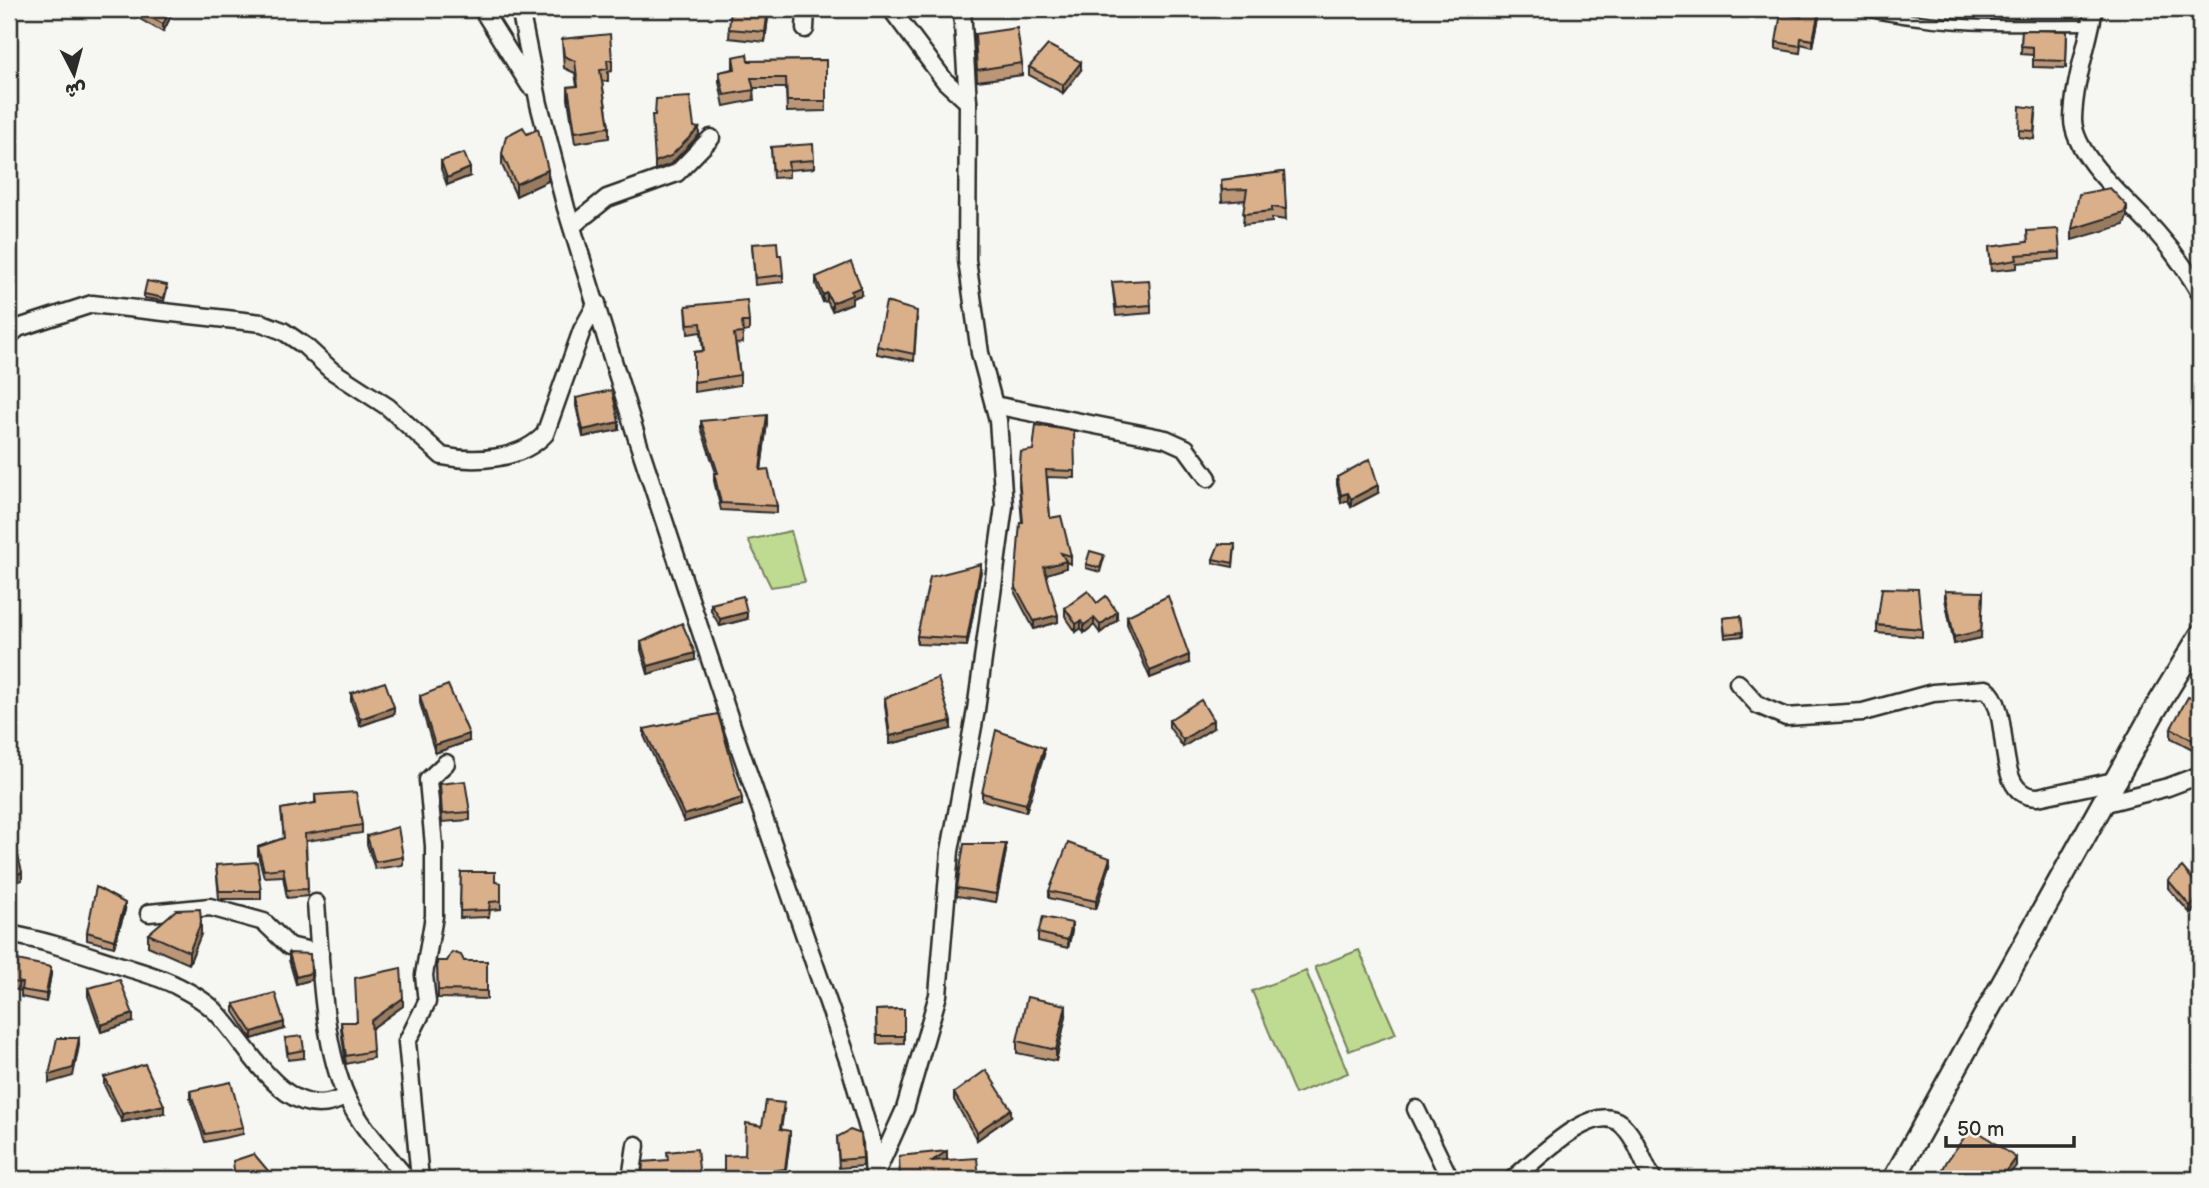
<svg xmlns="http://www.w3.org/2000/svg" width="2209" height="1188" font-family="'Balsamiq Sans','Playpen Sans Arabic',sans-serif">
<rect width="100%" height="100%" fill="#f6f6f2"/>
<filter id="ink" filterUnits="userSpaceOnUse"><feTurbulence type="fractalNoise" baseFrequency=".0143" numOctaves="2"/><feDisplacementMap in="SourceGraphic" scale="14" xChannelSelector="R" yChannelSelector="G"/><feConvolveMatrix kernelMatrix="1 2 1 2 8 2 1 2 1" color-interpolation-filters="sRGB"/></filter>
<g filter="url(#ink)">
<g fill="#bfda91" stroke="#75825e" stroke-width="2">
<polygon points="791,531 805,582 771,587 748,540"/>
<polygon points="1359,950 1396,1034 1349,1051 1315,967"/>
<polygon points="1306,971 1348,1073 1295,1094 1252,991"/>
</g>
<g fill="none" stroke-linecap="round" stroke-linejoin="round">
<defs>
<path id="lane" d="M1857 9C1938 29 2008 25 2091 25"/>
<g id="street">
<polyline points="482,9 530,86"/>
<polyline points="520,9 539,104 566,208 639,445 734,732 849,1063 872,1142 874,1179"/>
<polyline points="891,9 945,81 968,102"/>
<path d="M2094 9C2088 45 2074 81 2073 119 2073 157 2132 204 2157 233 2173 251 2188 272 2200 293"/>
<polyline points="805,29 806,9"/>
<polyline points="572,226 607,198 677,173 711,138"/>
<path d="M9 336 18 328 92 304 262 323 283 331 305 346 331 370 388 407 442 456C475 463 521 460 545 434L582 330 597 303"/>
<polyline points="994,405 1166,439 1186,448 1208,478"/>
<path d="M1738 683 1758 705 1786 717 1863 712 1933 693 1986 689C2015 710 1990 798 2038 797L2119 780"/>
<polyline points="2106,803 2168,787 2200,775"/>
<path d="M316 903C321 963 322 1043 347 1098 362 1129 386 1153 407 1179"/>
<polyline points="149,913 210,907 264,922 289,946 320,953"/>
<path d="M9 934C48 941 84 954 122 966 140 972 160 977 177 986 191 993 206 1001 217 1013 250 1047 288 1130 346 1096"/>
<polyline points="1416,1109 1450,1179"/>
<polyline points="876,1173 905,1109 938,995 950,851 976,710 1004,506 998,420 980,353 967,260 968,102 962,9"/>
<polyline points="420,1179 407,1042 427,1002 424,975 434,916 434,846 428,780 446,763"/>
<polyline points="631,1179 636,1145"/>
<path d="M1513 1179C1535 1161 1592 1101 1620 1123 1637 1137 1642 1162 1653 1179"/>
</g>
<polyline id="secondary" points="1894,1179 2153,713 2200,636"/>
</defs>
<use href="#lane" stroke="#2b2b2b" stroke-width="13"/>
<use href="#street" stroke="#2b2b2b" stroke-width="21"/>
<use href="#secondary" stroke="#2b2b2b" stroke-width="26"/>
<use href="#lane" stroke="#f6f6f2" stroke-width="8"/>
<use href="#street" stroke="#f6f6f2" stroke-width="16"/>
<use href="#secondary" stroke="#f6f6f2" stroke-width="21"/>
</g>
<g fill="#bb9778" stroke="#2b2b2b" stroke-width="2">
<polygon points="731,9 769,9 765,42 729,38"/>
<polygon points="138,11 171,16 163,32 138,18"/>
<polygon points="1801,17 1819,17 1813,47 1801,44 1800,53 1776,49 1776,42"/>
<polygon points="2022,30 2067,31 2066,68 2033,67 2033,55 2021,54"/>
<polygon points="975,34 1022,63 1022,75 977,81"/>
<polygon points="562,39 612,60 612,71 608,72 608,81 602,81 609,127 609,138 575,143 568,99 568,87 577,86 575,73 564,68"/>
<polygon points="733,57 748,61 826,60 826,111 787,112 786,88 753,88 754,100 724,106 719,82 719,72 733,69"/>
<polygon points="1029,67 1081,70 1063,93 1029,75"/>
<polygon points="2036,115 2034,139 2019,137 2019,130"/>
<polygon points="771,147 814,160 814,168 789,170 789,177 773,178"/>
<polygon points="502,154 548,181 516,196 502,165"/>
<polygon points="441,161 470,176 447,185 441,169"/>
<polygon points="1284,172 1286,220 1272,218 1272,222 1243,225 1245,200 1222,202 1221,180"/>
<polygon points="2027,231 2060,252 2060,259 2017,263 2017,268 1991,271 1989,247 2028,242"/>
<polygon points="752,244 778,255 783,275 783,282 755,285"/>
<polygon points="816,277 861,295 852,298 852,303 832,311 827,301 823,302 816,284"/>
<polygon points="1112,282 1151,305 1151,313 1116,316"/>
<polygon points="167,289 164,301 144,298 144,294"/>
<polygon points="686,306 749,322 749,331 743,332 743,343 736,344 740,375 740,385 694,392 694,352 703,351 701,332 688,334"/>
<polygon points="917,319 914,361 877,354 877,346"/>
<polygon points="576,398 619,430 583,437 576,406"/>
<polygon points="701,421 767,423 761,470 777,506 777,513 721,510 714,481 714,473 716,473 701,428"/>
<polygon points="1021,452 1075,471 1075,478 1047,477 1050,518 1071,556 1071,564 1066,562 1066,568 1046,574 1058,622 1034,629 1015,593 1022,522 1019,485"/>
<polygon points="1337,477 1378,493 1351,507 1348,500 1341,503 1337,485"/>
<polygon points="1235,548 1233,567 1213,563 1213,559"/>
<polygon points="1104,558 1100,572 1086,568 1086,564"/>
<polygon points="981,571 967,646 917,644 917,636"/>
<polygon points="1945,591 1981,638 1954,644 1945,599"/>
<polygon points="711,604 747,619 720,626 711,611"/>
<polygon points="1065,608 1117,620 1100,633 1094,625 1084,633 1081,628 1076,632 1065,616"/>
<polygon points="1127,616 1189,663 1150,678 1127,624"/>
<polygon points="1741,616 1743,636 1725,638 1723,618"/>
<polygon points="1877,625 1922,629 1922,637 1877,633"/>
<polygon points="641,642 695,660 648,674 641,650"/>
<polygon points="2200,686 2200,753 2171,738 2171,728"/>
<polygon points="351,693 394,714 360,726 351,701"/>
<polygon points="420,696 469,741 435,753 420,703"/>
<polygon points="885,698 951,729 890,744 885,705"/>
<polygon points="1169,720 1213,728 1183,747 1169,727"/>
<polygon points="644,729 742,805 684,822 644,736"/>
<polygon points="1044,755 1026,812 982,800 982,793"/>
<polygon points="440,784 470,812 470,820 442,822"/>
<polygon points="315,795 362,825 362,833 306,841 308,896 287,898 283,876 264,877 258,855 258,847 284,838 281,809 315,803"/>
<polygon points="367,836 403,857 403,865 375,869 367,844"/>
<polygon points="1006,851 996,902 957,896 957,888"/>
<polygon points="216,865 261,891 261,899 219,899"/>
<polygon points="1110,865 1096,909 1049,898 1049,891"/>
<polygon points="461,872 495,882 501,883 501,909 490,910 489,917 460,918"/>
<polygon points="2168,880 2200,888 2200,904 2190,913 2168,888"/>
<polygon points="125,910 114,947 87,940 87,932"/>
<polygon points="1072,931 1068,948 1038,941 1038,933"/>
<polygon points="148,934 201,934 189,964 148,946"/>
<polygon points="289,953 311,980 296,984 289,960"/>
<polygon points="437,961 487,961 487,999 438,998"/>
<polygon points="51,974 46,1002 21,997 21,991 13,989 13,982"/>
<polygon points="88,988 133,1022 101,1032 88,996"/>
<polygon points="234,1004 284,1029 252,1039 234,1012"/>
<polygon points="403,1006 371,1029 373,1058 346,1064 341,1030 341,1022 357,1022"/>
<polygon points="904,1009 904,1043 877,1044 876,1010"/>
<polygon points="1066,1016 1056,1061 1017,1053 1017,1041"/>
<polygon points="285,1038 304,1050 304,1058 288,1060"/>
<polygon points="104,1077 164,1113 122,1122 104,1085"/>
<polygon points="190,1091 243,1127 243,1134 205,1142 190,1098"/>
<polygon points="954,1093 1011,1116 977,1140 954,1100"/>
<polygon points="784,1110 781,1129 790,1138 785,1176 765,1179 724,1179 745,1155 762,1126"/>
<polygon points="837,1137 863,1158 863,1166 839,1168"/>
</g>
<g fill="#997b61" stroke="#2b2b2b" stroke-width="2">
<polygon points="171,9 171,16 163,32 163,24"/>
<polygon points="565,9 591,9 565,15"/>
<polygon points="768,9 769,9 765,42 765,32"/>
<polygon points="1819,10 1819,17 1813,47 1813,40"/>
<polygon points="1081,62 1081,70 1063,93 1063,85"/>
<polygon points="699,128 699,135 671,164 655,170 655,162"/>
<polygon points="470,168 470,176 447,185 447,178"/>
<polygon points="548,170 548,181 516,196 516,184"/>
<polygon points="2127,206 2127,217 2124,225 2072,240 2072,229"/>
<polygon points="861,287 861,295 852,298 852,303 832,311 832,303 851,291"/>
<polygon points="827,293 827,301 823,302 823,295"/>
<polygon points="767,415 767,423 760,478 760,470"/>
<polygon points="619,422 619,430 583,437 583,430"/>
<polygon points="1378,485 1378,493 1351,507 1351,499"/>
<polygon points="1348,493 1348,500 1341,503 1341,495"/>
<polygon points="1066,561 1066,568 1044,575 1044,567"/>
<polygon points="981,564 981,571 967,646 967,639"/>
<polygon points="1983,592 1981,638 1954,644 1954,637"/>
<polygon points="747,612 747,619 720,626 720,619"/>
<polygon points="1117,612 1117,620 1100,633 1100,625"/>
<polygon points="1058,615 1058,622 1034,629 1034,621"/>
<polygon points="1094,618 1094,625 1084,633 1084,625"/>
<polygon points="1081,621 1081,628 1076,632 1076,624"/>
<polygon points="695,653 695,660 648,674 648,666"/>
<polygon points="1189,655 1189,663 1150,678 1150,671"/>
<polygon points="394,707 394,714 360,726 360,719"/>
<polygon points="1213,720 1213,728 1183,747 1183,740"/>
<polygon points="951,721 951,729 890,744 890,736"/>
<polygon points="469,734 469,741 435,753 435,745"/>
<polygon points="1044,748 1044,755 1026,812 1026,804"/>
<polygon points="742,798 742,805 684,822 684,815"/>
<polygon points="1006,844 1006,851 996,902 996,894"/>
<polygon points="1110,858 1110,865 1096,909 1096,901"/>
<polygon points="22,872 22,880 9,885 9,878"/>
<polygon points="2200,897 2200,904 2190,913 2190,906"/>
<polygon points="125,903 125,910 114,947 114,940"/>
<polygon points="201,922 201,934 189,964 189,952"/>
<polygon points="1072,923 1072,931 1068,948 1068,940"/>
<polygon points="51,967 51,974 46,1002 46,994"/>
<polygon points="311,973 311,980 296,984 296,977"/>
<polygon points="403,998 403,1006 371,1029 371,1021"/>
<polygon points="1066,1005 1066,1016 1056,1061 1056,1050"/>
<polygon points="133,1014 133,1022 101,1032 101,1025"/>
<polygon points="284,1022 284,1029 252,1039 252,1032"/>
<polygon points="79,1038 79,1046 73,1076 49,1083 49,1075"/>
<polygon points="164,1105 164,1113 122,1122 122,1114"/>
<polygon points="1011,1109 1011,1116 977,1140 977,1132"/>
<polygon points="790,1131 790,1138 785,1176 785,1169"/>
<polygon points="947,1151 947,1160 932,1161"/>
<polygon points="2016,1158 2016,1166 2006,1179 2001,1179"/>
</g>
<g fill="#dab08b" stroke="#2b2b2b" stroke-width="2">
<polygon points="139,9 171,9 163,24 138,11"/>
<polygon points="731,9 768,9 765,32 729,29"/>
<polygon points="1803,9 1819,10 1813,40 1801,38 1800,46 1776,42 1781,13 1801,17"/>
<polygon points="1017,28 1022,63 977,70 975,34"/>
<polygon points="2022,30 2067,31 2066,61 2033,60 2033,47 2021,46"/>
<polygon points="610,34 612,60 607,60 608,69 600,70 609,127 575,132 568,87 578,86 575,61 564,56 562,39"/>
<polygon points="1048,45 1081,62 1063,85 1029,67"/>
<polygon points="747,54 748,61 826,60 826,101 787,101 786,78 751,78 754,90 724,95 719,72 735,69 733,57"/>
<polygon points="690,97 694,127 699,128 671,156 655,162 652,115 655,115 656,99"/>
<polygon points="2020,106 2036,108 2034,131 2019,130"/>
<polygon points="523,127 527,134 538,129 548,170 516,184 502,154 506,136"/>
<polygon points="813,144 814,160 788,162 789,169 773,171 771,147"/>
<polygon points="464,153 470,168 447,178 441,161"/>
<polygon points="1284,172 1286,209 1272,207 1272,211 1243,214 1247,189 1222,190 1221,180"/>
<polygon points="2110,188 2127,206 2124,213 2072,229 2079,194"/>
<polygon points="2058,229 2060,252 2016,255 2017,260 1991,264 1989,247 2028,242 2027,231"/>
<polygon points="777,242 778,255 781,255 783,275 755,278 752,244"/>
<polygon points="851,262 861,287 851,291 852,295 832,303 827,293 823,295 816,277"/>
<polygon points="1149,280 1151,305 1116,308 1112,282"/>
<polygon points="147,281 167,285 164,298 144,294"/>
<polygon points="747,300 749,322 742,322 743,333 734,334 740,375 694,382 694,352 704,351 701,323 688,324 686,306"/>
<polygon points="886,302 917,311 914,354 877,346"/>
<polygon points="612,390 619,422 583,430 576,398"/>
<polygon points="767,415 760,470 768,469 777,506 721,503 714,473 718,473 701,421"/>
<polygon points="1036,425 1074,431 1075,471 1046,470 1050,518 1061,516 1071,556 1061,553 1066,561 1044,567 1058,615 1034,621 1015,586 1020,522 1023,522 1019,478 1021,452 1033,450"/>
<polygon points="1370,459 1378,485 1351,499 1348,493 1341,495 1337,477"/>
<polygon points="1219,544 1235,544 1233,563 1213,559"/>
<polygon points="1090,551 1104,555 1100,568 1086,564"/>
<polygon points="981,564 967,639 917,636 930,577"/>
<polygon points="1882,588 1918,589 1922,629 1877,625"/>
<polygon points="1088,591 1097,603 1106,596 1117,612 1100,625 1094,618 1084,625 1081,621 1076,624 1065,608"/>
<polygon points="1945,591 1983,592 1981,631 1954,637"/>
<polygon points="743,596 747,612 720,619 711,604"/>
<polygon points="1168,596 1189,655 1150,671 1127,616"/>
<polygon points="1741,616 1743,632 1725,634 1723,618"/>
<polygon points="682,623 695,653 648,666 641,642"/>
<polygon points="938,678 951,721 890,736 885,698"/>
<polygon points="385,682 394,707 360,719 351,693"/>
<polygon points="448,685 469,734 435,745 420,696"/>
<polygon points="2200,686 2200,744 2171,728 2188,697 2191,698"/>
<polygon points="1201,700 1213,720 1183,740 1169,720"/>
<polygon points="718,714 742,798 684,815 644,729"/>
<polygon points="996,730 1044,748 1026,804 982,793"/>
<polygon points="465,781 470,812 442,814 440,784"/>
<polygon points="356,792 362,825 305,834 308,889 287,890 283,868 264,870 258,847 284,838 281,809 316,803 315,795"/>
<polygon points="398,827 403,857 375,862 367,836"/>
<polygon points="13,836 22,872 9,878 9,837"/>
<polygon points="1068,843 1110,858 1096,901 1049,891"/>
<polygon points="964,844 1006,844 996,894 957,888"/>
<polygon points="257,862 261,891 219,891 216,865"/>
<polygon points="2182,867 2200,888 2200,897 2190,906 2168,880"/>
<polygon points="461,872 495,872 495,882 501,883 501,901 490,902 489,910 460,911"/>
<polygon points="96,887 125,903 114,940 87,932"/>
<polygon points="200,909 201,922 189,952 148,934 176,910"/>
<polygon points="1043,917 1072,923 1068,940 1038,933"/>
<polygon points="452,952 461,955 464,961 487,961 487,991 438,990 437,961 447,961"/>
<polygon points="289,953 310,954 311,973 296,977"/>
<polygon points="17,960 51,967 46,994 21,990 22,983 13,982"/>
<polygon points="401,968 403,998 371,1021 373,1051 346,1056 341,1022 357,1022 355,978"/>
<polygon points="120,980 133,1014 101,1025 88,988"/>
<polygon points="275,993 284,1022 252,1032 234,1004"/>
<polygon points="1027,997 1066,1005 1056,1050 1017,1041"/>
<polygon points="904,1009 904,1036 877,1036 876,1010"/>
<polygon points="302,1036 304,1050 288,1053 285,1038"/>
<polygon points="57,1038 79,1038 73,1068 49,1075"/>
<polygon points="145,1064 164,1105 122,1114 104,1077"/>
<polygon points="986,1070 1011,1109 977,1132 954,1093"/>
<polygon points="231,1082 243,1127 205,1134 190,1091"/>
<polygon points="766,1101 784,1103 780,1129 790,1131 785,1169 764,1172 762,1179 724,1179 724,1156 745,1155 746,1123 762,1126"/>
<polygon points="1972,1127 2016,1158 2001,1179 1938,1179 1947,1161"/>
<polygon points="850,1130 861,1134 863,1158 839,1160 837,1137"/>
<polygon points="697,1149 700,1179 642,1179 643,1162 668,1160 667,1152"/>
<polygon points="947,1151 932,1161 977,1158 979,1179 900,1179 899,1156"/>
<polygon points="254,1154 275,1179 235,1179 233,1161"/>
</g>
</g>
<rect width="2209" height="1188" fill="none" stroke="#f6f6f2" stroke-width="35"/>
<rect x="18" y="18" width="2174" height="1153" fill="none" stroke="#2b2b2b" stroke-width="2.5" filter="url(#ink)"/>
<g transform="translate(74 74) rotate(174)" stroke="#f6f6f2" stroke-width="5" paint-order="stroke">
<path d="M0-5L12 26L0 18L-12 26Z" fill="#2b2b2b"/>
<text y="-10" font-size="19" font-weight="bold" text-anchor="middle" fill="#2b2b2b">ش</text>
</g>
<path d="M1946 1136v10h128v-10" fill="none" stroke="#2b2b2b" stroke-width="3.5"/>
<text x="1957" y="1136" font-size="21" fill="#2b2b2b" stroke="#f6f6f2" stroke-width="5" paint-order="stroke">50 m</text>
</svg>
